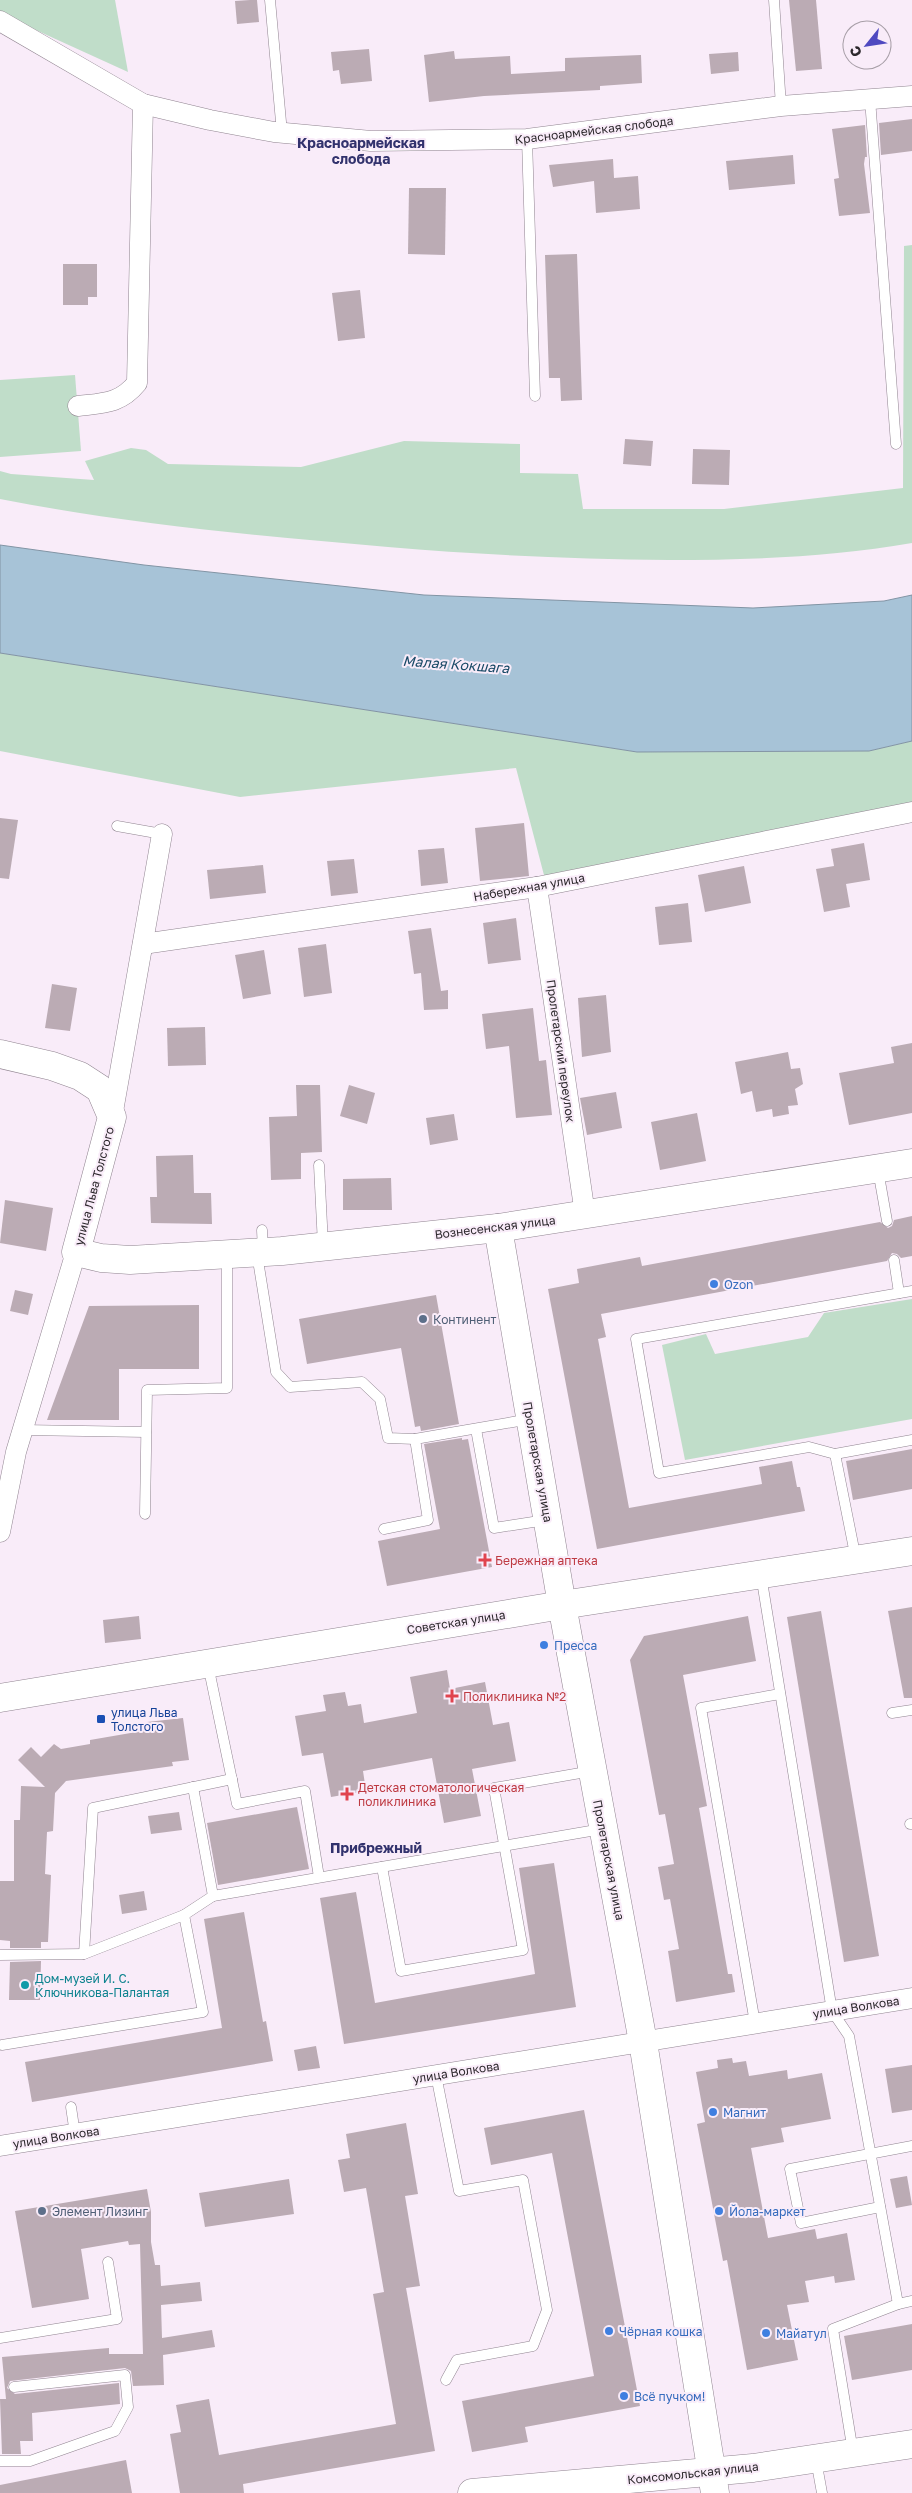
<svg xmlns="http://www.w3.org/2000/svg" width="912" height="2493" font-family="'Golos Text',sans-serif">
<rect width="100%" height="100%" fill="#f9ecf9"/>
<g fill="#c0ddc9">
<polygon points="0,0 115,0 128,72 16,21 0,11"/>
<path d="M912 245V543C832 557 750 560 669 560 575 559 482 555 388 547 258 536 128 524 0 499V471L11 474 94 480 85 461 131 448 146 450 168 464 301 467 404 441 520 444V473L578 474 583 509H724L903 488 904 246Z"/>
<polygon points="75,375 81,451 0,457 0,380"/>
<polygon points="0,653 637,752 869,751 912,741 912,808 545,879 516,768 240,797 0,751"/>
<polygon points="912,1299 912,1419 685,1460 662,1345 706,1334 715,1354 808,1337 824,1313"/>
</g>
<polygon fill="#a7c3d7" stroke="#8294a4" points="0,545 144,565 424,595 753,608 884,601 912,595 912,741 869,751 637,752 0,653"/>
<g fill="#bbabb4">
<polygon points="250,0 257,0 259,22 237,24 235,1"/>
<polygon points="789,0 816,0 822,69 796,71"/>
<polygon points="369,49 372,81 341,84 339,70 333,71 331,52"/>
<polygon points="454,51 455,59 510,56 511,74 565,71 565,58 641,55 642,83 600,86 600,90 484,96 429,102 424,55"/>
<polygon points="738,52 739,71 711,74 709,54"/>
<polygon points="912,119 912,151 881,155 879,123"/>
<polygon points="865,125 867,157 865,157 864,164 870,213 839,216 834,179 839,178 832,129"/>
<polygon points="793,155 795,184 729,190 726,161"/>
<polygon points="613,159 614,178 638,176 640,209 596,213 594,181 553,187 549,165"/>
<polygon points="409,188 446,188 445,255 408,254"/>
<polygon points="577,254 582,400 561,401 560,378 549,378 545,255"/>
<polygon points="63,264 97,264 97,297 88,297 88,305 63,305"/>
<polygon points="360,290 365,338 338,341 332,293"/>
<polygon points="625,439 653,441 651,466 623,464"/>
<polygon points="693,449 730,450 729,485 692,484"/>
<polygon points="0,818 18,820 9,879 0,878"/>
<polygon points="524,823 529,876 480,881 475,828"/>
<polygon points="864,843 870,880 846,884 850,907 824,912 816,869 834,866 831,849"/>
<polygon points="444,848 448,883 421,886 418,850"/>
<polygon points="354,859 358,893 331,896 327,861"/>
<polygon points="263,865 266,893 210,899 207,870"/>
<polygon points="744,866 751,903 705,912 698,875"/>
<polygon points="688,903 692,942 659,945 655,907"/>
<polygon points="516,918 521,960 488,964 483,923"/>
<polygon points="431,928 441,991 448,990 448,1009 424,1010 421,973 414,974 408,931"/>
<polygon points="326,944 332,993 304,997 298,948"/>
<polygon points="264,950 271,994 243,999 235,955"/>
<polygon points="52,984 77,988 70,1031 45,1028"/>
<polygon points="606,995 611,1052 582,1057 578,998"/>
<polygon points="533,1008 539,1061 546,1060 552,1115 516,1118 509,1046 486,1049 482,1014"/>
<polygon points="205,1027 206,1065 168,1066 167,1028"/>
<polygon points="912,1043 912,1113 849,1125 839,1073 894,1063 891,1047"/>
<polygon points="788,1052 791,1069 800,1068 803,1084 795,1089 798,1105 788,1106 789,1114 773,1117 772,1109 756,1112 752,1091 741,1094 735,1062"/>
<polygon points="296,1085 320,1085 322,1152 301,1153 301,1179 271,1180 269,1117 297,1116"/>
<polygon points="349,1085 375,1093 367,1124 340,1116"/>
<polygon points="616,1092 622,1128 587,1135 580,1098"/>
<polygon points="697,1113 706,1161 660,1170 651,1122"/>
<polygon points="454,1114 458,1140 430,1145 426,1118"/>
<polygon points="193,1155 194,1193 211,1193 212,1224 151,1223 150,1197 157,1197 156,1156"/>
<polygon points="391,1178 392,1210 343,1210 343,1179"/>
<polygon points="5,1200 53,1208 46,1251 0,1243"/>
<polygon points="912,1216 912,1256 901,1258 897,1254 892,1253 887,1261 601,1314 606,1337 598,1339 629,1508 762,1484 759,1467 792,1461 797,1487 800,1487 805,1511 597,1549 548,1289 579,1283 577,1269 640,1257 642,1266 880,1222 888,1228 892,1226 894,1220"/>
<polygon points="15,1290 33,1294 28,1315 10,1311"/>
<polygon points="436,1295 459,1424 421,1431 420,1426 415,1427 401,1348 307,1364 299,1319"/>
<polygon points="199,1305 199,1369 119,1369 119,1420 47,1420 89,1306"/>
<polygon points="462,1438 462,1440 468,1439 492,1567 387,1586 378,1541 440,1529 424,1444"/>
<polygon points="912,1449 912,1489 853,1500 846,1461"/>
<polygon points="912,1607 912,1698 904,1698 888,1611"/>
<polygon points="821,1611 879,1956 844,1962 787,1617"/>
<polygon points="139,1616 141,1639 105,1643 103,1620"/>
<polygon points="748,1616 756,1661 683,1675 707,1806 699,1808 728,1974 732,1974 735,1992 676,2002 668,1951 679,1949 670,1899 664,1900 658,1867 674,1864 665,1814 659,1815 630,1660 644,1636"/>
<polygon points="447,1670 450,1689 485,1682 493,1725 509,1722 516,1761 472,1769 481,1816 444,1823 432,1758 363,1771 366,1791 331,1797 323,1753 302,1756 295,1716 326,1711 323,1695 345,1692 348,1706 361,1704 364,1723 417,1713 410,1677"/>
<polygon points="183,1718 189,1760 172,1762 173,1766 66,1781 55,1793 53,1831 47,1832 45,1874 51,1875 48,1942 41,1942 41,1948 10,1948 10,1941 0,1940 0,1881 14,1881 14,1820 20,1820 21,1786 45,1787 18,1760 31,1747 41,1757 54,1744 61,1749 90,1744 90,1740 148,1730 147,1722"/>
<polygon points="297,1807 309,1869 218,1885 207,1823"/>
<polygon points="179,1812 182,1830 151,1834 148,1816"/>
<polygon points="554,1863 576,2007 344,2044 320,1898 356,1892 375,2003 535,1974 519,1868"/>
<polygon points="144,1891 147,1910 122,1914 119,1895"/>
<polygon points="244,1912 263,2022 266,2021 273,2061 32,2102 25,2062 222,2028 204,1919"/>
<polygon points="41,1961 40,2000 9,2000 10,1962"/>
<polygon points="316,2046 320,2068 298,2071 294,2050"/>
<polygon points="732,2058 733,2063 746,2061 749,2076 787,2070 788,2079 822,2073 831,2119 781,2128 784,2142 751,2148 768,2238 815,2229 817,2239 847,2233 855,2280 835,2283 834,2276 805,2281 809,2302 787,2305 798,2360 747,2370 727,2260 723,2261 697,2124 705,2122 696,2072 718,2068 717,2060"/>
<polygon points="912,2065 912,2110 892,2113 885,2069"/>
<polygon points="584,2110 640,2406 525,2427 528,2442 472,2452 462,2401 594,2376 552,2153 491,2165 484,2128"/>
<polygon points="406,2123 418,2194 405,2196 420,2286 406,2288 435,2451 243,2484 244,2493 180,2493 170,2434 181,2432 176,2405 209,2399 219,2455 396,2424 373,2294 384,2292 366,2188 344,2192 338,2160 350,2158 346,2134"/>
<polygon points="907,2176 912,2205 896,2208 890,2179"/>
<polygon points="289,2179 294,2214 205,2227 199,2193"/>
<polygon points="147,2189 151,2212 151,2242 155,2265 160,2265 161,2286 200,2282 202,2301 161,2305 162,2338 212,2330 215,2347 163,2355 164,2385 133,2386 131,2371 125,2368 10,2381 7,2388 15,2394 119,2383 120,2404 32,2413 33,2441 20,2441 21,2454 2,2454 0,2399 6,2399 2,2357 109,2348 109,2354 143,2354 140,2244 129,2245 128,2241 81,2249 89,2299 32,2308 15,2211"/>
<polygon points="912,2324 912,2370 852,2380 844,2336"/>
<polygon points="126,2460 132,2493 0,2493 0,2485"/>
</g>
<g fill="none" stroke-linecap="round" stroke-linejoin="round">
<defs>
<g id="lane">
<polyline points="270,0 282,133"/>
<polyline points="774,0 781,106"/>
<polyline points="870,99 896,444"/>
<polyline points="527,139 535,396"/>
<polyline points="117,826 162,834"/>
<polyline points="319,1165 323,1245"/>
<polyline points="878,1170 887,1221"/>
<polyline points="262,1230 263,1251"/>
<polyline points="257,1254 276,1372 290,1387 362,1382 380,1399 388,1438 415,1439"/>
<polyline points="894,1260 899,1293"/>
<polyline points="476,1429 494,1528 546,1520"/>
<polyline points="22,1430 146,1432"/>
<polyline points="835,1454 912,1440"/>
<polyline points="145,1514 147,1390 227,1388 227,1255"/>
<polyline points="384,1529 428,1520 415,1439 530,1419"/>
<polyline points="856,1559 835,1454 809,1447 659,1473 636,1339 912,1291"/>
<polyline points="761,1575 832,2011 849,2036 898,2304 912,2301"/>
<polyline points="208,1665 237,1804 305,1791 319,1877"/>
<polyline points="892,1713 912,1710"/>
<polyline points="910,1824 912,1824"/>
<polyline points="382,1867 401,1971 523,1950 494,1788 592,1771"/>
<polyline points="213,1896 602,1829"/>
<polyline points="184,1915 213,1896 193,1787"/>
<polyline points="0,1955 84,1954"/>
<polyline points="755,2023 701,1708 780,1694"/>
<polyline points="2,2045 203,2012 184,1915 84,1954 93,1808 232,1779"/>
<polyline points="436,2075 459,2191 523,2180 547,2310 533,2346 457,2360 446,2380"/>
<polyline points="71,2107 75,2134"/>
<polyline points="880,2207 801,2223 790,2169 912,2146"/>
<polyline points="0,2338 117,2319 108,2262"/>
<polyline points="853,2452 833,2329 898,2304"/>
<polyline points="816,2460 822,2493"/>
<polyline points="0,2461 30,2461 115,2431 128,2407 125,2375 14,2387"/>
</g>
<g id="street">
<polyline points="0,21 143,104 210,120 274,132 371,141 527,139 781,106 912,96"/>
<path d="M78 406C103 403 120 404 137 383L143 104"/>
<polyline points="537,887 585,1214"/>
<polyline points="143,944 537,887 912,812"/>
<polyline points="112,1117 162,834"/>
<polyline points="0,1532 16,1452 76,1252"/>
<polyline points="0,2146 912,1998"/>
</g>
<g id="secondary">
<polyline points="0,1054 52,1066 80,1076 100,1089 112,1117 76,1252 101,1258 130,1260 282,1251 498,1228 912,1163"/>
<polyline points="498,1228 562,1605 643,2042 715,2493"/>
<polyline points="0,1698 562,1605 912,1551"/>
<polyline points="472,2493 753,2468 912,2444"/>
</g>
</defs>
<use href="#lane" stroke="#908490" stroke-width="11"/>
<use href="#street" stroke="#908490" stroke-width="21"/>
<use href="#secondary" stroke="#908490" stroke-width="29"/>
<use href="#lane" stroke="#fff" stroke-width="10"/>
<use href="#street" stroke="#fff" stroke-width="20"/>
<use href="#secondary" stroke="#fff" stroke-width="28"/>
</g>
<g fill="#3f7fe0" stroke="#f9ecf9" stroke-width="2">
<circle cx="714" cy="1284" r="5"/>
<circle cx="544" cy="1645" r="5"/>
<circle cx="713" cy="2112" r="5"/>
<circle cx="719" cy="2211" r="5"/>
<circle cx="609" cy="2331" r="5"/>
<circle cx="766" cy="2333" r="5"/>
<circle cx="624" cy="2396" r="5"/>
</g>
<g fill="#5c6f8a" stroke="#f9ecf9" stroke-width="2">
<circle cx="423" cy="1319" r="5"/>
<circle cx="42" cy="2211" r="5"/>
</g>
<g fill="#e0444e" stroke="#f9ecf9" stroke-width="2">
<path d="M482.5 1552.5h5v5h5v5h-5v5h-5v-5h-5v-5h5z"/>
<path d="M449.5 1688.5h5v5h5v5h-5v5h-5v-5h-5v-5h5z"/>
<path d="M344.5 1786.5h5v5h5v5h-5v5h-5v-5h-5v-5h5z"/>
</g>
<rect fill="#1a4fb4" stroke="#f9ecf9" stroke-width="2" x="96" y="1714" width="10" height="10" rx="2.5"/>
<circle fill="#0f9aa8" stroke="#f9ecf9" stroke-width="2" cx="25" cy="1985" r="5"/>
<g text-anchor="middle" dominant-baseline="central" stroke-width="4" stroke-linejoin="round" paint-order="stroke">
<g font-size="12" fill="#2c282c" stroke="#f9ecf9">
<text transform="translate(594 130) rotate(-7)">Красноармейская слобода</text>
<text transform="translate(529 887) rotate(-10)">Набережная улица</text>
<text transform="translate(561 1051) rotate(82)">Пролетарский переулок</text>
<text transform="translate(94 1186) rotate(-75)">улица Льва Толстого</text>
<text transform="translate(495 1227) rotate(-7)">Вознесенская улица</text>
<text transform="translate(538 1462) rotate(80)">Пролетарская улица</text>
<text transform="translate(456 1622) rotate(-9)">Советская улица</text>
<text transform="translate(609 1860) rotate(79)">Пролетарская улица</text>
<text transform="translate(856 2007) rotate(-9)">улица Волкова</text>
<text transform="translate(456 2072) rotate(-9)">улица Волкова</text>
<text transform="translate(56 2137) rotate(-9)">улица Волкова</text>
<text transform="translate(693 2473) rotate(-6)">Комсомольская улица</text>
</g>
<g font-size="12" fill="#366cbe" stroke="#f9ecf9" text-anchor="start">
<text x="724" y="1284">Ozon</text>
<text x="554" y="1645">Пресса</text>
<text x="723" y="2112">Магнит</text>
<text x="729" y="2211">Йола-маркет</text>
<text x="619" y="2331">Чёрная кошка</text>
<text x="776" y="2333">Майатул</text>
<text x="634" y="2396">Всё пучком!</text>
</g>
<g font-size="12" fill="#4e5e75" stroke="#f9ecf9" text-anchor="start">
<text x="433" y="1319">Континент</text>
<text x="52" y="2211">Элемент Лизинг</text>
</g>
<g font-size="12" fill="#be3a42" stroke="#f9ecf9" text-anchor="start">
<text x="495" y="1560">Бережная аптека</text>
<text x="463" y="1696">Поликлиника №2</text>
<text x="358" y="1787">Детская стоматологическая<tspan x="358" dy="14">поликлиника</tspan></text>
</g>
<g font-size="12" fill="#164399" stroke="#f9ecf9" text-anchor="start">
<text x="111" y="1712">улица Льва<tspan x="111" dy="14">Толстого</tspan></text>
</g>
<g font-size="12" fill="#0d838f" stroke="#f9ecf9" text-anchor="start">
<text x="35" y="1978">Дом-музей И. С.<tspan x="35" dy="14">Ключникова-Палантая</tspan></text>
</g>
<g font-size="14" font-weight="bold" fill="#32326d" stroke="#f9ecf9">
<text x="361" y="142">Красноармейская<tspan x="361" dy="16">слобода</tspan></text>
<text x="376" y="1847">Прибрежный</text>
</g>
<g font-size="14" font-style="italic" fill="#184966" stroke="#f9ecf9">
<text transform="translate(456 664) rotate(4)">Малая Кокшага</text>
</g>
</g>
<g transform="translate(867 45) rotate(240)"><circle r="24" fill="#f9ecf9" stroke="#a79ea7"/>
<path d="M0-4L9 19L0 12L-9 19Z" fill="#4f49c0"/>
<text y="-8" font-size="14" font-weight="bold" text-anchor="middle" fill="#2c282c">С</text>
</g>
</svg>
